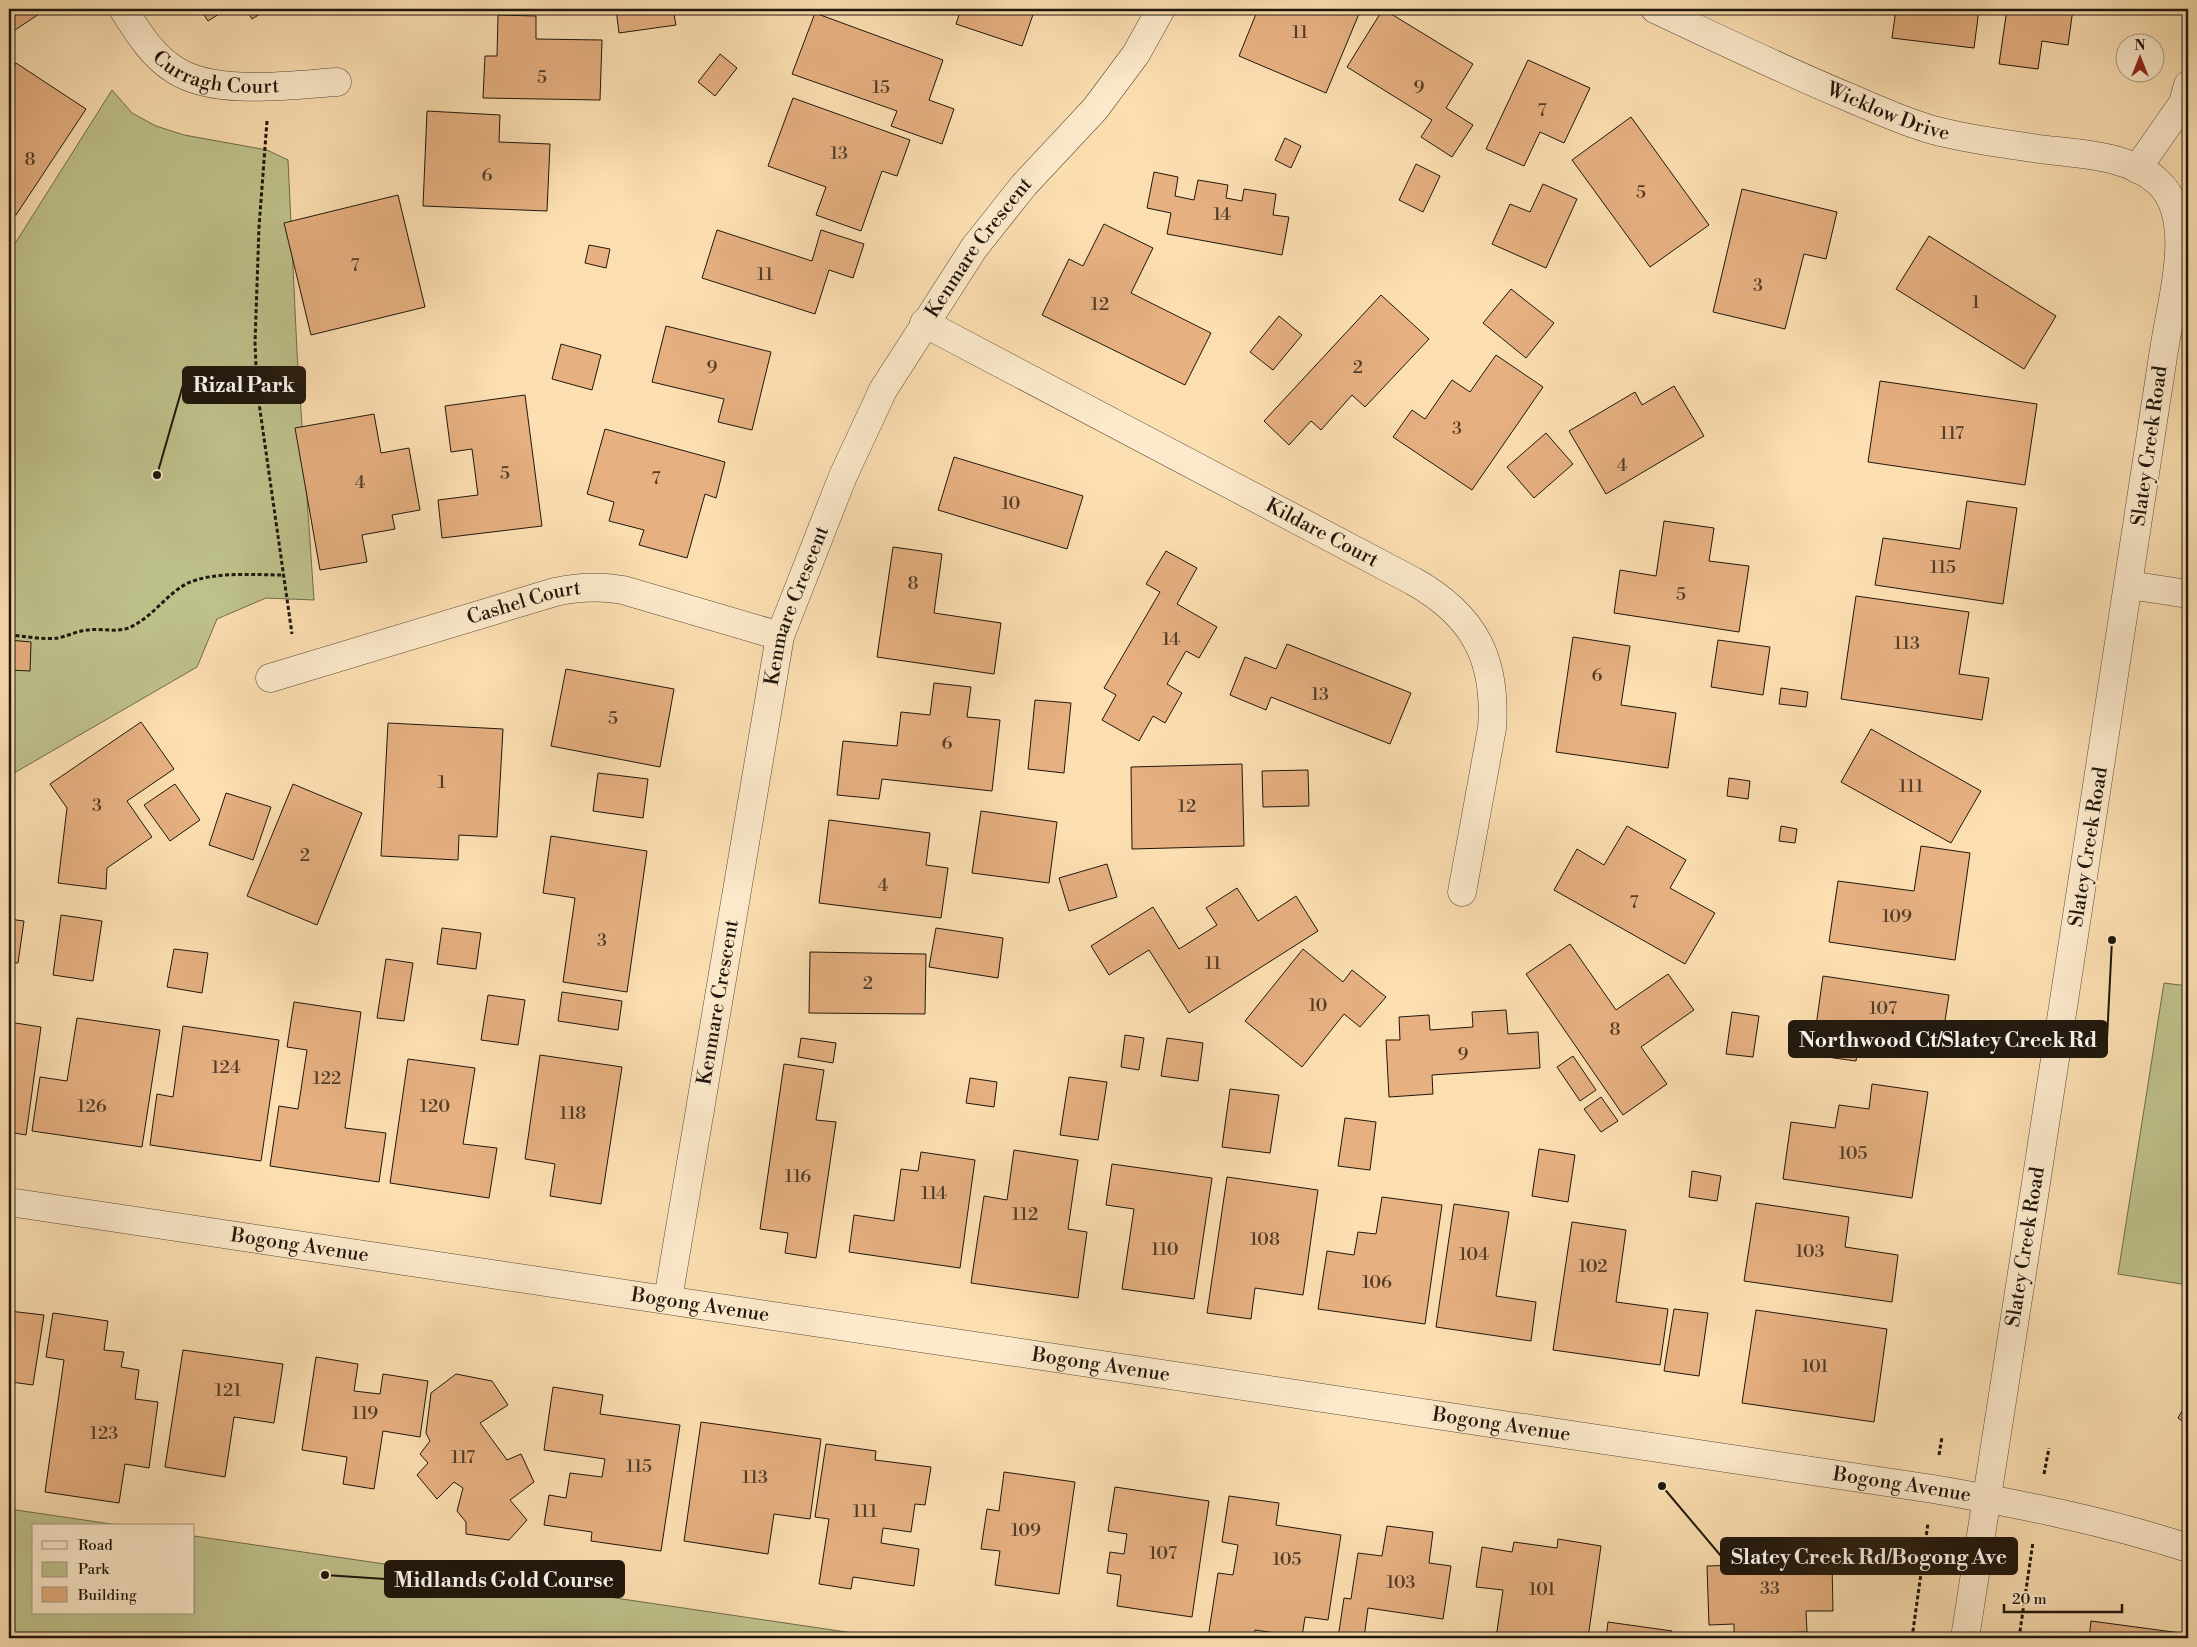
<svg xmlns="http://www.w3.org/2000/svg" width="2197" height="1647" font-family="'Libre Bodoni',serif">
<rect width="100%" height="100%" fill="#fcdfb1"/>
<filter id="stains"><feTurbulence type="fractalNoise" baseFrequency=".004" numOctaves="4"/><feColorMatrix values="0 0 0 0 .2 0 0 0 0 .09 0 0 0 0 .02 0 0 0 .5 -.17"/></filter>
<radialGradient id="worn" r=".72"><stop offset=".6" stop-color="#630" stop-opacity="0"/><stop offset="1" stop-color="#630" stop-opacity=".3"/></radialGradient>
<g fill="#bfc28c" stroke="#6f6c4c">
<polygon points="112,90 132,113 156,126 184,135 267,150 288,160 297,352 314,600 266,598 217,619 197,667 9,776 9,253"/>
<polygon points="2164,983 2188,986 2188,1285 2118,1274"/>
<polygon points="9,1509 125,1526 34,1526 34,1613 194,1613 194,1536 887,1638 9,1638"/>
</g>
<g fill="#e6b081" stroke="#1f170d">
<polygon points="9,9 40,9 42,12 9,34"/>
<polygon points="200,9 227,9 208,21"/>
<polygon points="246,9 268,9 252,19"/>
<polygon points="616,9 673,9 676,25 619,33"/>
<polygon points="961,9 1035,9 1022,46 956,24"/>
<polygon points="1258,9 1361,9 1326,93 1239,56"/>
<polygon points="1383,9 1473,64 1446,108 1473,125 1452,157 1421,137 1432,120 1347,67"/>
<polygon points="1896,9 1979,9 1974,48 1892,38"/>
<polygon points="2007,9 2073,9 2068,45 2042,41 2038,69 1999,64"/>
<polygon points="815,13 943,60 929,100 954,109 942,144 891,126 897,111 792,74"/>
<polygon points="498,15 536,16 536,39 602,40 600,100 483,98 485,56 497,56"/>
<polygon points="720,54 737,68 715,96 698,82"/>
<polygon points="1528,60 1590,88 1564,143 1540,132 1524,166 1486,149"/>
<polygon points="16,63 86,109 16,215 9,210 9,75"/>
<polygon points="793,98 910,140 897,176 882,171 861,231 816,215 826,187 768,166"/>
<polygon points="427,111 500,115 499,142 550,144 547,211 423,206"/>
<polygon points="1631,117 1709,225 1650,267 1572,160"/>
<polygon points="1285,138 1301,146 1291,168 1275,160"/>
<polygon points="1416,164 1440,176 1423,212 1399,200"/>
<polygon points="1154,172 1178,177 1175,196 1194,200 1198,180 1228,185 1226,198 1242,201 1244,189 1276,194 1273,215 1289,217 1282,255 1167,234 1171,213 1147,208"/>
<polygon points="1543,184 1577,199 1546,268 1492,244 1510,204 1530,212"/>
<polygon points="1742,189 1837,212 1826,259 1804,254 1785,329 1713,312"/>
<polygon points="398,195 425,307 311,335 284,223"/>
<polygon points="1104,224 1153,248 1131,293 1211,333 1185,385 1042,315 1069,259 1083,266"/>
<polygon points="717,230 812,261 821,230 864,244 853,278 829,270 815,314 702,278"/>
<polygon points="1929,236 2056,316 2024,369 1896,289"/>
<polygon points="589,245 610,249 606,268 585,263"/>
<polygon points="1511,289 1554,323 1526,358 1483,323"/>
<polygon points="1381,295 1429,339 1365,407 1352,395 1321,430 1311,421 1289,445 1264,421"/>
<polygon points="1279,316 1302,335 1273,370 1250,352"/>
<polygon points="666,326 771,352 752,430 718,422 724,399 652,382"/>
<polygon points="561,344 601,355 592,390 552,379"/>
<polygon points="1496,355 1543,387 1472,490 1393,437 1412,410 1425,419 1452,380 1470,392"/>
<polygon points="1880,381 2037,404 2025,485 1868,462"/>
<polygon points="1674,386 1704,436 1606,494 1569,431 1635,392 1642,405"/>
<polygon points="525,395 542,526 442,538 438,500 478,495 472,449 451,452 445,406"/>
<polygon points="374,414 381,453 409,448 420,510 392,515 395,529 362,535 367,562 320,570 295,428"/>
<polygon points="605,429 725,462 716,498 705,494 687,558 639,545 644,530 609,521 614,502 587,494"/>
<polygon points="1546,433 1573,464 1534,498 1507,467"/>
<polygon points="954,457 1083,496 1067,549 938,510"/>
<polygon points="1967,501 2017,508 2003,604 1875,585 1883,538 1960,549"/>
<polygon points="1664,521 1714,528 1709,561 1749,566 1739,632 1614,613 1620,570 1656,576"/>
<polygon points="893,547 942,554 934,613 1001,623 994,674 877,657"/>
<polygon points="1166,551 1197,568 1177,604 1217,627 1199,658 1186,651 1167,684 1182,693 1165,723 1153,716 1139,741 1102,720 1116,695 1104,688 1160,592 1146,584"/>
<polygon points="1856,596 1969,612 1959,674 1989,678 1982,720 1841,699"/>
<polygon points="1573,637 1630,646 1621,705 1676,713 1668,768 1556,752"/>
<polygon points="9,640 31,642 30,671 9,670"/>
<polygon points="1718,640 1770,647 1763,695 1711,687"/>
<polygon points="1287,644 1411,693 1390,744 1271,697 1266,710 1230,695 1245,657 1276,669"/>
<polygon points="566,669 674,689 660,767 551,746"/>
<polygon points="934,683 971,687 967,717 1000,720 992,791 882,779 879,799 837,795 843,741 897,746 901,712 930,715"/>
<polygon points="1781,688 1808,692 1806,707 1779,704"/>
<polygon points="1035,700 1071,703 1064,773 1028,769"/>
<polygon points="141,722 174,769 127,801 152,837 107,868 106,889 58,883 67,808 50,784"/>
<polygon points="388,723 503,729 497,837 459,835 458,860 381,856"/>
<polygon points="1871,729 1981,791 1951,843 1841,782"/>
<polygon points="1242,764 1244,846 1132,849 1131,767"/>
<polygon points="1308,770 1309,806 1263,807 1262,771"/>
<polygon points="598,773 648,779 643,818 593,811"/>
<polygon points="1729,778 1750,781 1748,799 1727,796"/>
<polygon points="175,784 200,820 170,841 144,805"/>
<polygon points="293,784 362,813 317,925 247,896"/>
<polygon points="226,793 271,807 253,860 209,845"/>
<polygon points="981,811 1057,822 1049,883 972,873"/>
<polygon points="829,820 930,833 926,865 948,868 941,918 819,903"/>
<polygon points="1627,826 1686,860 1670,888 1715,913 1685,964 1554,890 1577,849 1604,865"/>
<polygon points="1781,826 1797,829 1795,843 1779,841"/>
<polygon points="551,836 647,851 627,992 563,982 575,898 543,893"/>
<polygon points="1921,846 1970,853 1955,960 1829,942 1838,881 1914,891"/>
<polygon points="1107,864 1117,897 1069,911 1059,878"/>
<polygon points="1237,888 1258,921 1296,896 1318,931 1189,1013 1149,950 1109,975 1091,946 1153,907 1179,949 1217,925 1206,908"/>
<polygon points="61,915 102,921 93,981 53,975"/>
<polygon points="9,919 24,921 18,963 9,962"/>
<polygon points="442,928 481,933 476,969 437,964"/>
<polygon points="936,928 1003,938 998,978 929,967"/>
<polygon points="1570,944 1616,1010 1668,974 1694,1010 1641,1047 1667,1084 1623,1115 1526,974"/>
<polygon points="174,949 208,953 202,993 167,987"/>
<polygon points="1303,949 1343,982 1352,970 1386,997 1360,1027 1344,1014 1302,1067 1245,1021"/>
<polygon points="810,952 926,954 925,1014 809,1013"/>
<polygon points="386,959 413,963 404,1021 377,1018"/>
<polygon points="1823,976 1949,995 1944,1027 1910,1022 1907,1046 1859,1039 1856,1061 1812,1055"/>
<polygon points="562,992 622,1001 618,1030 558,1021"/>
<polygon points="488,995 525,1000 518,1045 481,1040"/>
<polygon points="294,1002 361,1012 345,1128 386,1133 379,1182 270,1166 279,1106 298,1109 307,1050 287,1047"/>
<polygon points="1506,1010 1508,1034 1538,1032 1540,1068 1432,1075 1433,1094 1389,1097 1386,1040 1400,1040 1399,1017 1429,1015 1430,1030 1473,1027 1472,1012"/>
<polygon points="1732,1012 1759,1016 1753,1057 1726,1054"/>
<polygon points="77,1018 160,1030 142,1147 32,1131 40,1077 67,1081"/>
<polygon points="9,1022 41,1027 26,1135 9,1132"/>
<polygon points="183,1026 279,1040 261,1161 150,1145 157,1094 173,1097"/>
<polygon points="1125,1035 1144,1038 1139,1070 1121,1067"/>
<polygon points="801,1038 836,1043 833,1063 798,1057"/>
<polygon points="1167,1038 1203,1043 1198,1081 1161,1076"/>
<polygon points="540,1055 622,1067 601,1204 550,1196 555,1164 525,1159"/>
<polygon points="1573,1056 1596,1090 1580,1101 1557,1067"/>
<polygon points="408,1059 475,1068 463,1144 497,1148 489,1198 390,1183"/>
<polygon points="784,1064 824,1070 816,1120 836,1122 816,1258 785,1253 788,1233 760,1229"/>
<polygon points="1069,1077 1107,1082 1098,1140 1060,1135"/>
<polygon points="970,1078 997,1082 994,1107 966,1103"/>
<polygon points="1872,1084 1928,1092 1912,1198 1783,1179 1791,1122 1835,1128 1839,1105 1869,1109"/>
<polygon points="1230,1089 1279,1095 1270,1153 1222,1147"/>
<polygon points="1601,1097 1618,1121 1601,1132 1584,1109"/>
<polygon points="1345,1118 1376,1122 1370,1170 1338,1166"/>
<polygon points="1539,1149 1575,1155 1568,1202 1532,1196"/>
<polygon points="1014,1150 1078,1160 1068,1229 1087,1232 1078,1298 971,1283 984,1196 1007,1200"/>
<polygon points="921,1152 975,1160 960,1268 849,1252 854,1215 894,1221 901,1169 918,1171"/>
<polygon points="1112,1164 1212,1178 1194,1299 1122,1289 1134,1209 1106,1205"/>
<polygon points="1692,1171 1721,1176 1717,1201 1689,1197"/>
<polygon points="1227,1177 1318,1190 1303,1295 1255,1288 1251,1319 1207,1313"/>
<polygon points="1382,1197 1442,1205 1425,1324 1318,1309 1327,1251 1354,1255 1358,1232 1376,1234"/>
<polygon points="1756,1203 1849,1217 1845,1247 1898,1255 1892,1302 1744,1281"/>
<polygon points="1454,1204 1509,1212 1496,1296 1536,1302 1531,1341 1436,1327"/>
<polygon points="1572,1222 1626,1230 1616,1302 1668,1309 1660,1365 1553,1350"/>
<polygon points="1674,1309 1708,1313 1699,1376 1664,1371"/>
<polygon points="1756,1310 1887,1329 1874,1422 1742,1403"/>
<polygon points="9,1311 44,1315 33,1385 11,1382 9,1400"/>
<polygon points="53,1313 108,1321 104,1350 124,1352 121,1367 139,1370 135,1399 158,1402 149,1468 125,1464 119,1503 45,1492 64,1360 46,1357"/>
<polygon points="183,1350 283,1364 274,1423 234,1417 225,1477 165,1467"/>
<polygon points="316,1357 358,1364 354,1391 380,1394 383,1374 428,1381 420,1437 383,1431 374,1489 343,1484 347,1457 302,1450"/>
<polygon points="456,1374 492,1381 508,1405 480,1423 507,1460 521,1454 534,1482 510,1500 527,1520 509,1540 466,1534 466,1522 457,1511 463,1488 454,1482 437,1499 417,1475 428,1463 420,1454 430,1441 426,1433 431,1393"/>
<polygon points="553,1387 603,1395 600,1414 680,1425 661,1551 591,1541 592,1532 544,1525 549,1495 566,1498 570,1473 602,1477 605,1459 544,1450"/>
<polygon points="2188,1401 2188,1425 2178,1418"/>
<polygon points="701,1422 821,1439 810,1519 774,1514 768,1554 684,1541"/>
<polygon points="826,1444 876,1451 875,1460 931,1467 925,1505 915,1504 911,1532 883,1528 881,1543 919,1549 914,1586 853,1577 851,1589 819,1584 829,1519 815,1517"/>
<polygon points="1004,1472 1075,1482 1059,1594 995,1585 1000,1551 981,1549 987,1509 999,1511"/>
<polygon points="1115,1487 1209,1501 1192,1617 1117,1606 1121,1575 1107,1573 1110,1552 1124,1554 1127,1534 1108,1531"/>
<polygon points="1229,1496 1279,1503 1276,1525 1341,1535 1328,1620 1305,1617 1302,1637 1255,1630 1254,1638 1208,1638 1218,1573 1233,1575 1238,1545 1222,1542"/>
<polygon points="1387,1526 1433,1532 1429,1563 1451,1566 1443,1619 1368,1608 1364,1638 1338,1638 1344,1598 1351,1599 1358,1553 1382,1556"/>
<polygon points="1558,1539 1601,1546 1588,1638 1496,1638 1503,1590 1476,1587 1482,1547 1512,1552 1514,1542 1557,1548"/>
<polygon points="1832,1562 1833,1611 1806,1611 1807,1632 1734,1634 1734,1624 1709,1625 1707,1566"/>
<polygon points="2091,1621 2188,1634 2188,1638 2089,1638"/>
<polygon points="1608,1622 1672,1631 1671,1638 1606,1638"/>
</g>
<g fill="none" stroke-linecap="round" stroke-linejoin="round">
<defs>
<g id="minor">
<path id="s1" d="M123 9C137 31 152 56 175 70 215 96 291 85 337 82"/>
<path id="s2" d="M1655 9C1719 39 1783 70 1848 97 1876 109 1904 122 1933 130 1966 139 2000 143 2033 148 2072 154 2127 153 2158 182 2196 216 2173 295 2166 338 2162 361 2159 384 2155 408 2095 818 2028 1228 1965 1638"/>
<polyline points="2137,169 2183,103 2188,85"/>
<path id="s3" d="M924 323 1413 581C1474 615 1497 659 1492 728L1462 892"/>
<polyline points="2129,585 2188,594"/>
<path id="s4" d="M270 678 555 592C578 587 600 586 623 590L780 636"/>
<path id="s5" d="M9 1202 1933 1489C2020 1504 2105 1521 2188 1548"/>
<path id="s6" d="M668 1299 780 636 843 476 883 390 974 248 1024 185 1095 109 1136 54 1161 9"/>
</g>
</defs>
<use href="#minor" stroke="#564936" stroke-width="29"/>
<g stroke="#1f170d" stroke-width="3" stroke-dasharray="4 2.5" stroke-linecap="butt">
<polyline points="267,121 259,227 255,343 257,389 292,634"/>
<path d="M9 635C24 636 43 640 58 638 68 636 77 631 87 630 100 628 113 632 125 629 150 621 164 596 186 584 212 571 255 575 284 575"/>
<polyline points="1939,1455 1942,1437"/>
<polyline points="2044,1474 2049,1448"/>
<polyline points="1912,1638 1928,1523"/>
<polyline points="2019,1638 2033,1542"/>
</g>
<use href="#minor" stroke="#fdeacc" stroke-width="28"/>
</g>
<g text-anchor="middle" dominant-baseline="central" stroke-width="4.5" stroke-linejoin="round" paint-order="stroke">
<g font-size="18" fill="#513d2a">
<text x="1300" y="32">11</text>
<text x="542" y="77">5</text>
<text x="881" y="87">15</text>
<text x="1419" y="87">9</text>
<text x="1542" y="110">7</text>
<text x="839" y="153">13</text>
<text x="30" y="159">8</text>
<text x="487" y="175">6</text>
<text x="1641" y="192">5</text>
<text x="1222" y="214">14</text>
<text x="355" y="265">7</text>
<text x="765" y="274">11</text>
<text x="1758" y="285">3</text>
<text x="1976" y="302">1</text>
<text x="1100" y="304">12</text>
<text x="712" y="367">9</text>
<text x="1358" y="367">2</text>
<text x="1457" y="428">3</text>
<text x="1952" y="433">117</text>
<text x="1622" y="465">4</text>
<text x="505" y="473">5</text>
<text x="656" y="478">7</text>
<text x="360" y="482">4</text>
<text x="1011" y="503">10</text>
<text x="1943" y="567">115</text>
<text x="913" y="583">8</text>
<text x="1681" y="594">5</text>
<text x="1171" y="639">14</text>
<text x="1907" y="643">113</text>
<text x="1597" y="675">6</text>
<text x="1320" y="694">13</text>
<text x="613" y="718">5</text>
<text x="947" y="743">6</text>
<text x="442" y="782">1</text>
<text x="1911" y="786">111</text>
<text x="97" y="805">3</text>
<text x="1187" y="806">12</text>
<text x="305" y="855">2</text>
<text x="883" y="885">4</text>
<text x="1634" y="902">7</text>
<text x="1897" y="916">109</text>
<text x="602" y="940">3</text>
<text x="1213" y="963">11</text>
<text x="868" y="983">2</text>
<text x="1318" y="1005">10</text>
<text x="1883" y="1008">107</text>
<text x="1615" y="1029">8</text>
<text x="1463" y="1054">9</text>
<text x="226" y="1067">124</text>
<text x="327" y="1078">122</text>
<text x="92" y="1106">126</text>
<text x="435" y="1106">120</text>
<text x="573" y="1113">118</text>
<text x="1853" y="1153">105</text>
<text x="798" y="1176">116</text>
<text x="934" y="1193">114</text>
<text x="1025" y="1214">112</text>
<text x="1265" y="1239">108</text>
<text x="1165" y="1249">110</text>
<text x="1810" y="1251">103</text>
<text x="1474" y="1254">104</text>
<text x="1593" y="1266">102</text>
<text x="1377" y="1282">106</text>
<text x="1815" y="1366">101</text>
<text x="228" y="1390">121</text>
<text x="365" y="1413">119</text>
<text x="104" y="1433">123</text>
<text x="463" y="1457">117</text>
<text x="639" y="1466">115</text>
<text x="755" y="1477">113</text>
<text x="865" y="1511">111</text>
<text x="1026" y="1530">109</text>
<text x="1163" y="1553">107</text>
<text x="1287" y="1559">105</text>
<text x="1401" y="1582">103</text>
<text x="1770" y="1588">33</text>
<text x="1542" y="1589">101</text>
</g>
<g font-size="20" fill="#1f170d" stroke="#fdeacc">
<text stroke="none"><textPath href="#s1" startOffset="122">Curragh Court</textPath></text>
<text stroke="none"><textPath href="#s2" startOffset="255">Wicklow Drive</textPath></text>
<text stroke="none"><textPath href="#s6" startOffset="1111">Kenmare Crescent</textPath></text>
<text transform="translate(2150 446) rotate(-82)">Slatey Creek Road</text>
<text stroke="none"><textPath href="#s3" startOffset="450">Kildare Court</textPath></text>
<text stroke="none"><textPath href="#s4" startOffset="265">Cashel Court</textPath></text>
<text stroke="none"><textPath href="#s6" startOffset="706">Kenmare Crescent</textPath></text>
<text transform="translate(2089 847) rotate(-81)">Slatey Creek Road</text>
<text stroke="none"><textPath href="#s6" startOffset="301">Kenmare Crescent</textPath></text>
<text stroke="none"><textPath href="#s5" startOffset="294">Bogong Avenue</textPath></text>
<text transform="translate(2026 1247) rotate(-81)">Slatey Creek Road</text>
<text stroke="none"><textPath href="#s5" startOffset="699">Bogong Avenue</textPath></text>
<text stroke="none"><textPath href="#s5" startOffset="1104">Bogong Avenue</textPath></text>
<text stroke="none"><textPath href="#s5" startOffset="1509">Bogong Avenue</textPath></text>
<text stroke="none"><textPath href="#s5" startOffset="1914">Bogong Avenue</textPath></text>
</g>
</g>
<path fill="none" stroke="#1f170d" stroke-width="2" d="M157 475L183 385M2112 940L2107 1039M1662 1486L1721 1556M325 1575L385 1579"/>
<g fill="#1f170d" stroke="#fdeacc" stroke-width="2">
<circle cx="157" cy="475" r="5"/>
<circle cx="2112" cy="940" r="5"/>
<circle cx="1662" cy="1486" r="5"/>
<circle cx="325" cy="1575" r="5"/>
</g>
<g fill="#1f170d" stroke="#1f170d" stroke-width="2">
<rect x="183" y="367" width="122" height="36" rx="5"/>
<rect x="1789" y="1021" width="318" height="36" rx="5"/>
<rect x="1721" y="1538" width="296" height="36" rx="5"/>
<rect x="385" y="1561" width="239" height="36" rx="5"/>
</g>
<g font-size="21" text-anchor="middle" font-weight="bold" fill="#fff">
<text x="244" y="392">Rizal Park</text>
<text x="1948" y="1047">Northwood Ct/Slatey Creek Rd</text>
<text x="1869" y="1564">Slatey Creek Rd/Bogong Ave</text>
<text x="504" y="1587">Midlands Gold Course</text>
</g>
<rect width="2197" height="1647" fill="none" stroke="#fcdfb1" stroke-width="30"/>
<rect x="10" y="10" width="2177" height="1627" fill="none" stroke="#1f170d" stroke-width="2.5"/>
<rect x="15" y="15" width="2167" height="1617" fill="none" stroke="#1f170d"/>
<rect x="32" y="1524" width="162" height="90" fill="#fdeacc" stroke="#a49680"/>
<rect x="42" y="1541" width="25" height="8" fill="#fdeacc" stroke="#a49680"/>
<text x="78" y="1550" font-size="15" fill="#1f170d">Road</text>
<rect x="42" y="1562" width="25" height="15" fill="#bfc28c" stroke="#a49680"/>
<text x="78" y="1574" font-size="15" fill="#1f170d">Park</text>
<rect x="42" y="1587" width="25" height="15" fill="#e6b081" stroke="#a49680"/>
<text x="78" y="1600" font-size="15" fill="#1f170d">Building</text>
<g transform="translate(2140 58)"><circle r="24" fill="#fdeacc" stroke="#a49680"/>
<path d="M0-4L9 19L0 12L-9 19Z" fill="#8f2418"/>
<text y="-8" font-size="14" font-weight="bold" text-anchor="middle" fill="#1f170d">N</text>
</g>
<path d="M2004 1604v8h118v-8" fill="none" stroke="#1f170d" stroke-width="2.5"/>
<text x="2012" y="1604" font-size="15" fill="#1f170d" stroke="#fdeacc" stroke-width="4" paint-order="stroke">20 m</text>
<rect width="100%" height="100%" filter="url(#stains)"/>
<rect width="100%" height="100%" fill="url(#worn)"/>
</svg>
